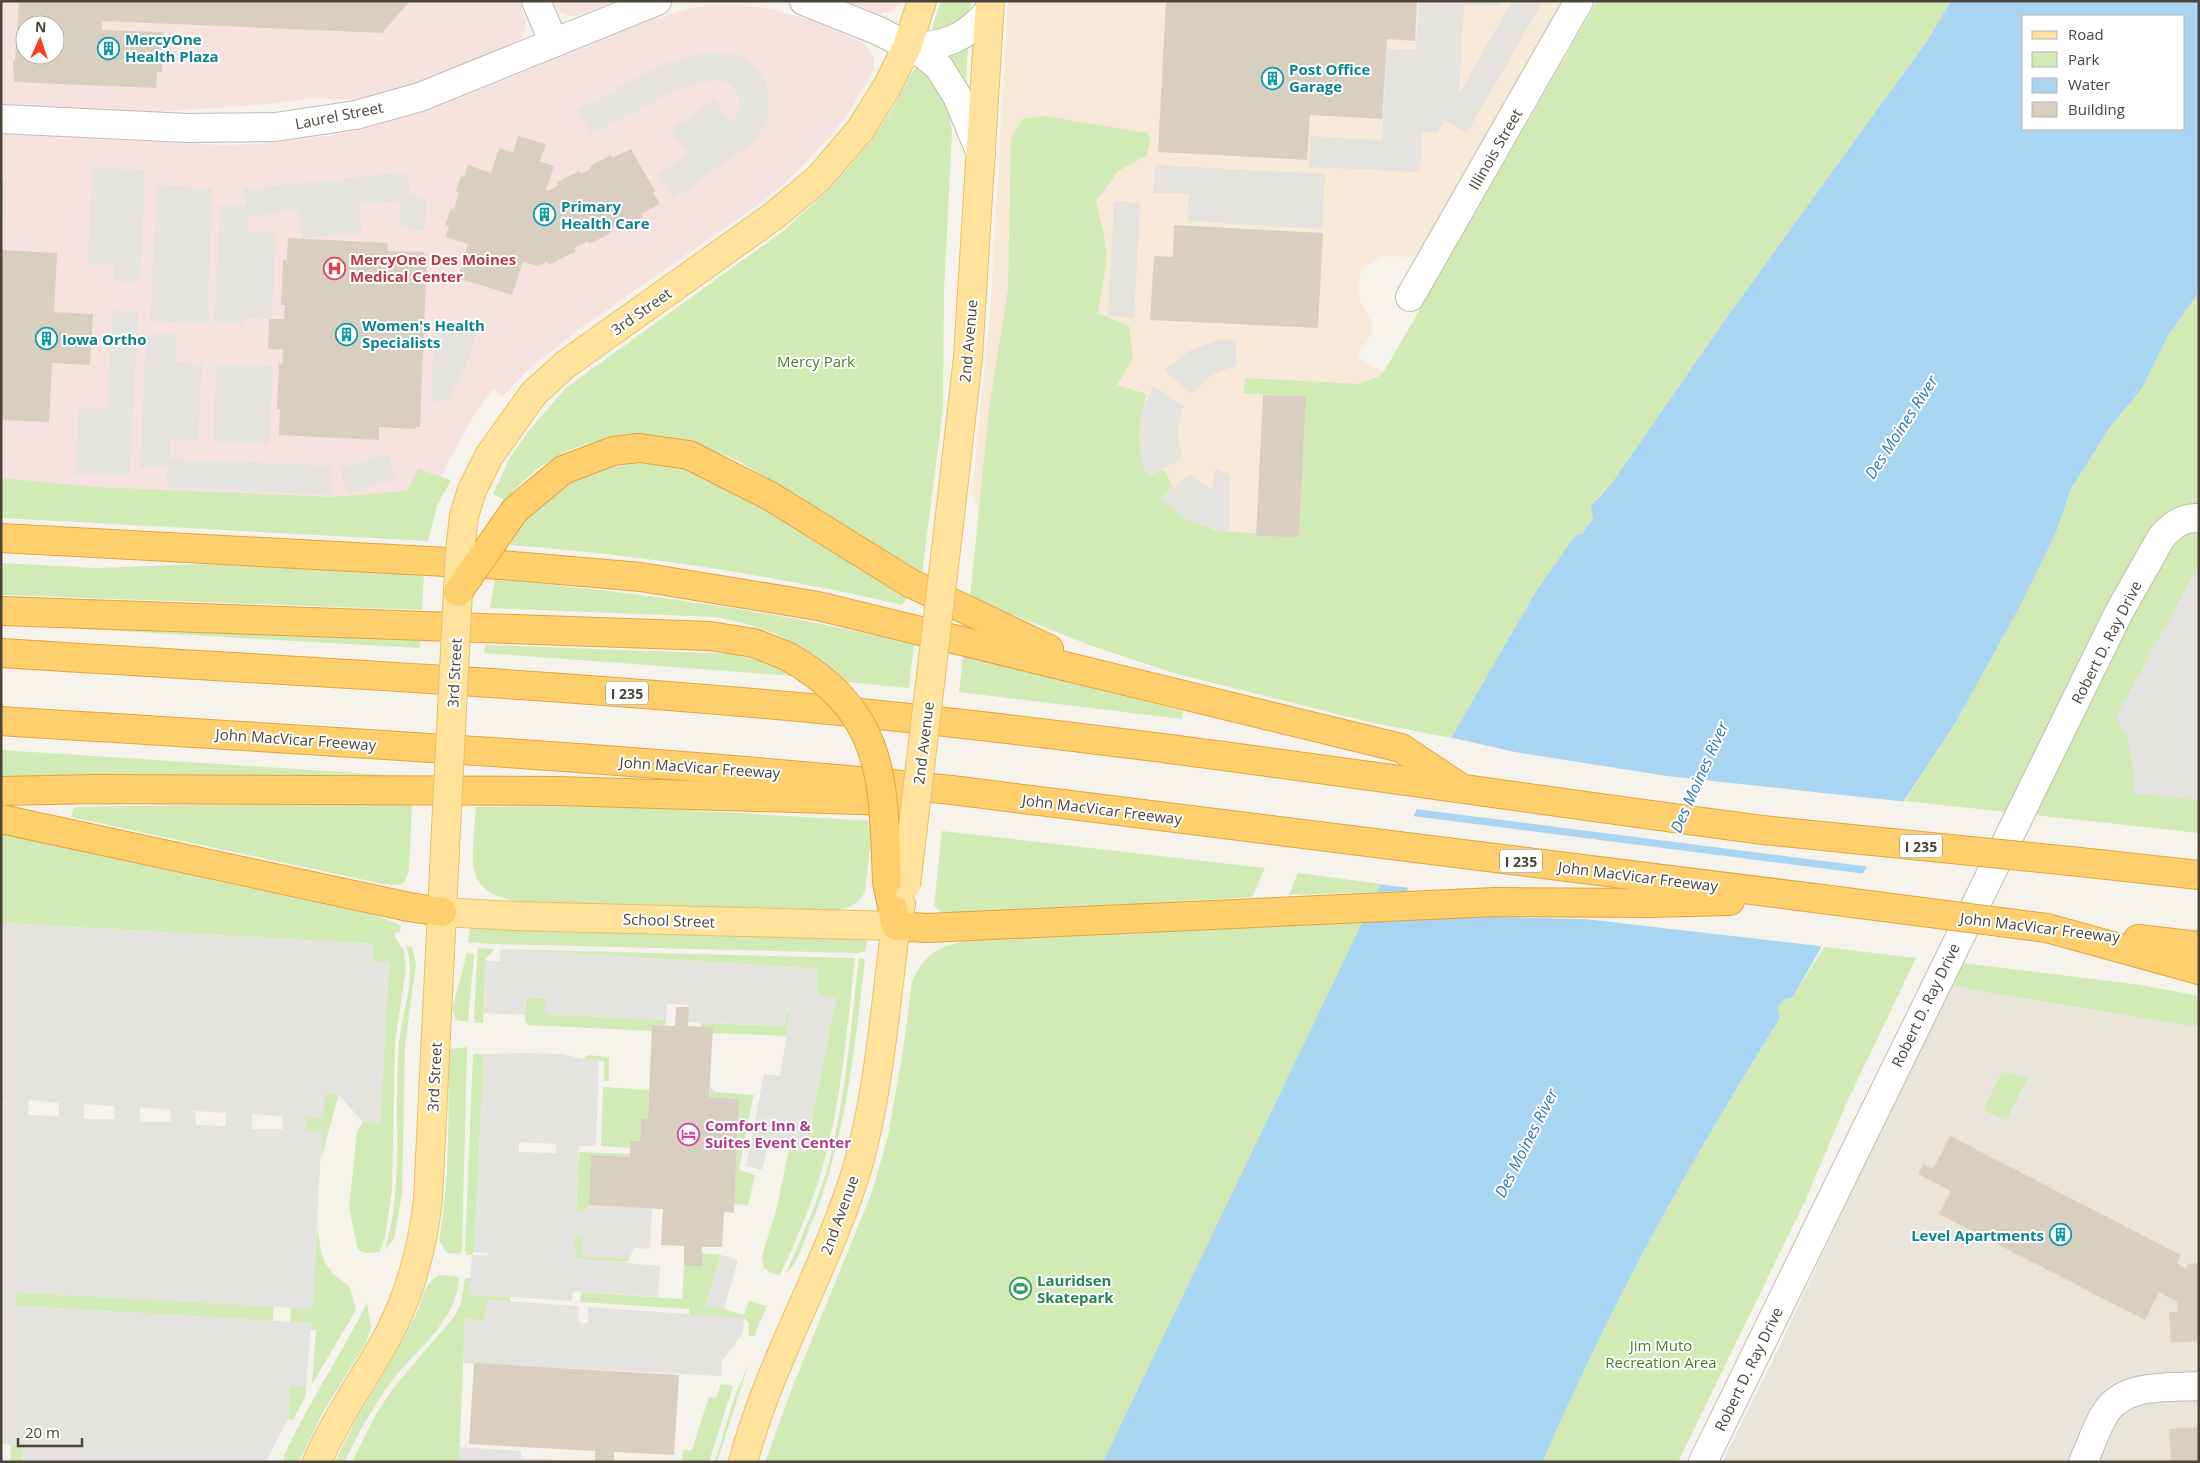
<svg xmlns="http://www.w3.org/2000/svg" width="2200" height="1463" font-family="'Open Sans',sans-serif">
<rect width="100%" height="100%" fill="#f6f3ec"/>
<polygon fill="#eae5da" points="1952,984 1978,991 2199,1027 2199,1462 1722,1462 1776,1354 1892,1105"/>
<polygon fill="#f7ead8" points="1008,1 1563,1 1418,254 1410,257 1385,256 1367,265 1362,272 1359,280 1359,298 1372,322 1373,331 1357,357 1409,389 1267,631 980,515 972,493 990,319"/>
<g fill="#f6e3e0" fill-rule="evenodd">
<path d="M1 1H520L526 23 522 37 517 43 422 81 374 96 353 100 314 98 269 104 156 112 1 104ZM25 25H55V55H25Z"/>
<polygon points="552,1 616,1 574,17 562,14"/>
<polygon points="845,1 902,1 891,12 878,14"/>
<polygon points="709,5 750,6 771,9 811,20 864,43 874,58 874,70 852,107 832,135 783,185 756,206 578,330 522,375 503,397 493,389 473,417 447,464 431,507 1,503 1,134 222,145 257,144 326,136 360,130 427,111 649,21 688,9"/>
</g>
<g fill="#d2eab5">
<path d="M941 1H972C967 22 952 28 933 33L932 27Z"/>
<path d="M1597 1H1951L1927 41 1727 317 1612 483 1597 498 1593 519 1582 535 1535 593 1451 738 1369 722 1177 674 1092 646 970 598 989 409 1008 289 1011 138 1023 119 1044 116 1148 133 1150 142 1147 155 1118 171 1096 201 1103 230 1107 257 1098 313 1129 326 1133 358 1117 385 1147 394C1138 423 1136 448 1148 476L1162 470 1165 471 1173 487 1161 498 1212 530 1299 537 1306 397 1244 393 1245 378 1358 384 1378 377 1385 370Z"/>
<polygon points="968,46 966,85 965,86 944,56"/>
<path d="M923 65 927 67 949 111 952 133 944 290 943 409 922 574 742 463C683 432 610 424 551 460 533 470 519 485 505 500L493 494 511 456 530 429 567 387 783 231 833 186 870 142 893 108 916 66Z"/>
<polygon points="2199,292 2199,833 1905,801 1956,722 2019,608 2055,535 2071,489 2110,427 2141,390 2169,334"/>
<path d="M642 463 669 465 695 472 739 493 908 597 902 605C773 575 641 555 509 545 547 486 572 472 642 463Z"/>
<polygon points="418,469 451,480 437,506 428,541 1,518 1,478 95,487 332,497 407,491"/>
<polygon points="1,563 97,568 206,564 424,574 422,610 1,595"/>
<path d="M495 579C637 593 776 610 914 645L909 688 846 682C812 646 763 624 714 617L490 608Z"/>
<polygon points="82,624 420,639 420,648 83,629"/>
<polygon points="485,645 732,654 766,662 793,676 484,653"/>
<polygon points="963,655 1183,711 1182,719 959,692"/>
<polygon points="1,750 388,775 97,775 1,777"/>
<polygon points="327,803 412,804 409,870 404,883 396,885 383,884 71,817 74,807"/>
<path d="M542 806 636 807 873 821 865 892C858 904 851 907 838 910L536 903C460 898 472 868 476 807Z"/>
<polygon points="942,831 1265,868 1252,897 954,915 941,912 934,906"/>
<polygon points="1,834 374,915 401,925 400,932 395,933 395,937 404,951 406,969 395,1041 392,1191 385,1237 379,1252 365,1253 358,1250 349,1208 357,1132 363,1122 380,1123 389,963 372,961 373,944 1,923"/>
<polygon points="1298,873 1382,884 1379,892 1289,895"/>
<path d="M1365 921 1103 1462H765L792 1388 871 1195 888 1136 903 1051 912 982C925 951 943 944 974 940Z"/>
<polygon points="470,929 862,939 867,942 865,952 857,953 493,944 468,942"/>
<path d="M406 945 412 947 416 964 405 1046 402 1194 394 1238 385 1250C405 1182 393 1112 399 1044 402 1013 417 975 406 945Z"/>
<path d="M1824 947 1916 958 1847 1102 1806 1199 1678 1462H1543C1556 1426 1574 1393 1590 1358 1646 1240 1711 1129 1780 1018L1778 1008 1783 1000 1793 997Z"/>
<polygon points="478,948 495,949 486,958 483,1023 475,1023 474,1016"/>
<path d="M500 949 855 958C847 1027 842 1101 822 1169 812 1205 796 1240 780 1275L771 1273 764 1268 762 1256 777 1207 789 1149 805 1152 836 999 821 996 817 990 818 969Z"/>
<polygon points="467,953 474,954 468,1022 456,1020 452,1010"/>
<path d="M859 958 865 959C854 1054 845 1148 806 1237 801 1249 797 1265 786 1273 802 1236 820 1198 830 1159 846 1093 851 1025 859 958Z"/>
<polygon points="1962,963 2141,985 2199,996 2199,1027 1978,991 1952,984"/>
<polygon points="529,997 546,998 545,1014 666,1020 666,1025 652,1025 652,1031 529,1025 525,1022 526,1001"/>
<polygon points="786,1010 790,1013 786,1036 713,1033 701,1027 701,1023 785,1026"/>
<path d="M467 1047 462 1249 460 1254 447 1253 439 1240C450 1179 448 1117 449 1055L451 1049Z"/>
<polygon points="473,1054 484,1054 474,1252 472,1255 467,1255 465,1250"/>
<polygon points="588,1055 609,1057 609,1081 604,1081 604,1061 583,1059"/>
<polygon points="2002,1072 2028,1077 2006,1121 1983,1110"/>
<polygon points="603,1087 649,1090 648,1119 641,1118 640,1141 631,1141 630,1148 601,1146"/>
<polygon points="710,1087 715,1092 754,1095 748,1121 738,1120 739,1099 709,1097"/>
<polygon points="325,1093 337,1094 338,1097 321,1160 322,1133 306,1131 307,1118"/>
<polygon points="738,1128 747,1128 739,1170 755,1175 748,1205 734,1204"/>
<polygon points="579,1152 630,1154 630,1157 591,1155 589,1205 583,1212 576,1212"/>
<polygon points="317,1227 322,1255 326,1264 332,1273 350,1287 356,1310 312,1384 316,1330 310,1330 311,1323 290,1322 291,1307 312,1308"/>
<polygon points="574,1237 582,1237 582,1256 629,1258 627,1262 575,1260"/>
<polygon points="702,1253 721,1255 706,1304 741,1314 744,1314 749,1301 767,1306 754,1336 749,1336 749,1323 744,1318 689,1315 689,1309 580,1302 581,1292 682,1299 684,1265 702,1265"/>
<path d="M439 1275 459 1277C457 1323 414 1350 389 1385 371 1409 358 1435 344 1462H335C358 1411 391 1367 415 1317 423 1300 422 1285 439 1275Z"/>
<polygon points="465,1278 470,1278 469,1294 510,1297 510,1302 487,1300 486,1318 484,1321 465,1319 459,1462 352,1462 376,1414 395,1386 454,1317 461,1303"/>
<polygon points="16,1292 274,1306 273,1321 18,1306 15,1303"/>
<path d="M367 1303 371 1327 366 1343 323 1412 299 1462H285L284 1456C308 1403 341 1355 367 1303Z"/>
<polygon points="749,1363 717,1462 715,1462 735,1396"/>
<polygon points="721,1384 733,1386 709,1462 682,1462 683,1450 692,1450 709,1397 716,1398"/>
<polygon points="290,1386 306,1386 306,1395 293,1420 288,1419"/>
<polygon points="11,1445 23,1446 22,1462 10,1462"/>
</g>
<g fill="#e5e3e0" fill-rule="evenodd">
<polygon points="1437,1 1499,1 1499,6 1464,5 1459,94 1512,1 1543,1 1467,133 1445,121 1437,133 1422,132 1420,172 1309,167 1310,136 1382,140 1387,49 1416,50 1419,2 1437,3"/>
<polygon points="714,51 738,55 749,61 758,71 765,82 769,96 767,123 750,145 673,199 659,174 687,154 671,130 714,100 732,123 740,108 738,94 730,84 714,80 679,89 591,135 577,109 666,63"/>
<polygon points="1155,165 1325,174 1322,229 1187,221 1189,194 1153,193"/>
<polygon points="92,168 145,170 140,282 113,281 114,265 88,264"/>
<polygon points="407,172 410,195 426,196 425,230 400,229 401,201 359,205 362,233 302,239 299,211 248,217 247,231 276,233 272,319 244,318 243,325 214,324 220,205 246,206 244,189"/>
<polygon points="1,179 7,179 5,215 1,215"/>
<polygon points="157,185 213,188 207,324 150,321"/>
<polygon points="1114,201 1140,203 1134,318 1108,316"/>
<polygon points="112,310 138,312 130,476 75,474 79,407 107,408"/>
<polygon points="481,320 467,363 450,399 431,404 434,336"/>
<polygon points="146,334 176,335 175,362 202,363 198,441 171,440 170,458 332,466 331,495 167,487 167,468 140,467"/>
<polygon points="1220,339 1236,340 1236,366 1213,374 1191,394 1164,370 1189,351"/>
<polygon points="216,364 273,366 269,445 213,442"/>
<polygon points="1153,386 1184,406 1178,425 1178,438 1182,459 1148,476 1142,463 1139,430 1141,414"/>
<polygon points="389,454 396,479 347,493 339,466 346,466"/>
<polygon points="1215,469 1230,474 1229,533 1196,524 1181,516 1161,498 1191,474 1202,484 1213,489"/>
<polygon points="2199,564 2199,800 2132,793 2135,778 2127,737 2116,717"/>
<path d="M1 923 373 944 372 961 389 962 380 1123 363 1122 339 1095 325 1093 323 1118H307L306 1131 322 1133 312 1309 16 1292 15 1303 18 1306 311 1323 306 1386H290L288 1419 267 1459 254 1462H22L23 1446 1 1444V1114L4 1101 1 1099ZM29 1100 59 1103V1116L28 1115ZM84 1104 114 1106 115 1119H84ZM140 1107 170 1110 171 1122H140ZM195 1111 226 1113V1126L196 1125ZM252 1114 282 1116 283 1129H252Z"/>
<polygon points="500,949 818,969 817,990 821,996 836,999 805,1152 768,1144 762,1170 746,1166 764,1074 780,1076 790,1013 788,1010 786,1010 785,1026 688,1022 689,1005 667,1004 666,1020 545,1014 546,998 529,997 526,1001 525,1015 484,1013 486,961 500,961"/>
<path d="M524 1053 562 1054 583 1059 599 1060 596 1146H579L576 1212H583L589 1205 652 1208 650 1249 635 1248 629 1258 582 1256V1237H574V1258L660 1266 658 1297 573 1291 572 1301 469 1294 472 1255 487 1256 490 1253 474 1252 484 1054ZM519 1142 556 1144V1153L519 1152Z"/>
<polygon points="721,1255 738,1260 724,1309 706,1304"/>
<polygon points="487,1300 579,1306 578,1321 582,1324 588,1322 588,1307 744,1318 743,1333 722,1361 721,1376 463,1363 465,1319 484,1321"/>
<polygon points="459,1447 521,1451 521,1458 565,1460 565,1462 459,1462"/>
</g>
<path fill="#a9d4f2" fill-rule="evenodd" d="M1951 1H2199V292L2169 334 2141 390 2110 427 2071 489 2055 535 2019 608 1956 722 1904 801 1793 997 1783 1000 1778 1008 1780 1018C1710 1130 1645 1242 1588 1362 1573 1395 1556 1428 1543 1462H1103L1451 738 1535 593 1575 536 1582 534 1593 519 1591 506 1612 483 1727 317 1927 41ZM2024 16H2184V129H2024Z"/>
<g fill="#f6f3ec">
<polygon points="1449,737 1515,752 1667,776 1907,802 1871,867 1415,809"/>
<polygon points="1412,816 1867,874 1827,947 1585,919 1447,916 1362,921 1376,892 1407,891 1408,888 1379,884"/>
</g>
<g fill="#d8cfc1" fill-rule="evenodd">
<path d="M19 1H410L382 33 102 21V30L163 32 162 72H157L156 88 14 82 13 61H15ZM25 25H55V55H25Z"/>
<polygon points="1166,1 1417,1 1415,41 1387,39 1382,119 1310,115 1307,160 1158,152"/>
<polygon points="518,136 546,144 540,161 554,166 546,190 548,191 559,185 557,182 579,171 581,174 591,169 590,166 611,155 612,158 631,149 655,191 653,192 660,204 641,214 643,217 622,228 620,224 609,230 611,233 589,244 588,241 574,248 576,251 549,265 547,262 538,266 523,262 512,295 458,278 468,244 445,237 449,226 445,225 451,208 454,209 459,193 456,192 461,176 464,177 468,165 491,173 499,148 513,153"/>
<polygon points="1174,225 1323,233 1318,328 1150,320 1154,256 1173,257"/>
<polygon points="288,238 388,243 387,251 424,252 424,254 427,255 420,427 416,427 415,429 379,427 379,440 279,435 280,409 277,409 279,363 282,364 283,350 268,349 269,319 284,319 285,305 281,305 283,259 287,260"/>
<polygon points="1,250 57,253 54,312 93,314 90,365 52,363 49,422 1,420"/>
<polygon points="1263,395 1306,396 1299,537 1256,536"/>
<polygon points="676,1007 689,1007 688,1026 713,1027 709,1097 739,1099 734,1213 724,1212 722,1247 702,1247 702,1266 684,1265 684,1246 661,1245 663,1209 589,1205 591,1155 630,1157 630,1141 640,1141 641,1118 648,1119 652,1025 675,1026"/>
<polygon points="1950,1136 2181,1255 2177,1264 2187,1269 2187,1264 2199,1263 2199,1341 2171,1343 2169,1312 2178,1312 2177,1302 2159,1292 2145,1320 1939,1214 1951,1191 1918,1174 1923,1164 1933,1169"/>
<polygon points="474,1363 679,1375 674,1455 614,1452 614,1462 595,1462 595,1451 469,1444"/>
<polygon points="2199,1427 2199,1462 2171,1462 2169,1429"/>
</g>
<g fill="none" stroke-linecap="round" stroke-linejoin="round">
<defs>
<g id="minor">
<polyline points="536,1 554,43"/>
<polyline points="804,1 879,31 926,56 939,67 957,96 981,154"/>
<path d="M907 47C943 47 965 39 989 11"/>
<polyline points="1,119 187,128 275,127 356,115 420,97 657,1"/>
<polyline points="1410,297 1579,1"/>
<path d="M1703 1462 2118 614 2161 538C2171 526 2182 517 2199 518"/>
<path d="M2083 1462C2091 1446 2096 1427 2106 1412 2125 1383 2168 1388 2199 1386"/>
</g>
<g id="major">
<polyline points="472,490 489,456 534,393 566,364 775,215 819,178 860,130 887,87 907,47 922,1"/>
<polyline points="949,524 968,357 990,1"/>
<polyline points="442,912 515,916 896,926"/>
<path d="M317 1462C337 1415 368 1375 391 1330 412 1288 423 1245 428 1199L446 828"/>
<path d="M743 1462C771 1357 829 1265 859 1162 880 1085 885 1005 896 926L901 904"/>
</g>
<g id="highway">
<polyline points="515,510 563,470 613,451 639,448 689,455 770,496 910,583 1049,649"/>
<polyline points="1,538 502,565 641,577 818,606 1401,748 1458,786"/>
<polyline points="1,611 710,636 754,643 787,656"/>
<path d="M1 653C271 670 541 683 809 708 1128 738 1445 788 1763 830"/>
<path d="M1 721C318 741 636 758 952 790L1822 899"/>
<polyline points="1,791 96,789 558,791 892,801"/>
<polyline points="1,819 409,907 442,912"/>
<polyline points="2080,862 2199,875"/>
<polyline points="887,882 896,926 927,928 1495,902 1649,903 1730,901"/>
<polyline points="2047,928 2199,970"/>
<polyline points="2138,939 2199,946"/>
</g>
</defs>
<use href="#minor" stroke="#c2bbae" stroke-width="30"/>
<use href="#major" stroke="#e6c16a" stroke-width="30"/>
<use href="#highway" stroke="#e0a43c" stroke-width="30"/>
<use href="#minor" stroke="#fff" stroke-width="28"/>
<use href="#major" stroke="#ffe39c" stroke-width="28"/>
<use href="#highway" stroke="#ffcf6e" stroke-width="28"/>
<defs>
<g id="major-bridge">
<polyline points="446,828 460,551 464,516 472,490"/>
<polyline points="906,885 949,524"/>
</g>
<g id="highway-bridge">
<polyline points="458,592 515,510"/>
<path d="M787 656C887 713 883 781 887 882"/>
<polyline points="1763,830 2080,862"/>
<polyline points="1822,899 2047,928"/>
</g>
</defs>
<use href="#major-bridge" stroke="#e6c16a" stroke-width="30" stroke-linecap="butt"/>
<use href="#highway-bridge" stroke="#e0a43c" stroke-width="30" stroke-linecap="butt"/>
<use href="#major-bridge" stroke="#ffe39c" stroke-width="28"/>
<use href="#highway-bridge" stroke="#ffcf6e" stroke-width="28"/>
</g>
<defs>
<symbol id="building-ring" viewBox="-11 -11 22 22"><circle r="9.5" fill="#fff" stroke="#0f9aa8" stroke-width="1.5"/><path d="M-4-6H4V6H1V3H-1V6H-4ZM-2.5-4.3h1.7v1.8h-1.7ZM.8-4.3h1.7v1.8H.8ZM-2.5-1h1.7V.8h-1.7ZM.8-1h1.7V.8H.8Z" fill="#0f9aa8"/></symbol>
<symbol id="hospital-ring" viewBox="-11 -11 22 22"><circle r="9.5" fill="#fff" stroke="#e0444e" stroke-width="1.5"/><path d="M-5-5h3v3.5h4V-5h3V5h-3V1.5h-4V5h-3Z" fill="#e0444e"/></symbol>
<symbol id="hotel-ring" viewBox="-11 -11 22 22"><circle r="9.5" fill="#fff" stroke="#d1479c" stroke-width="1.5"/><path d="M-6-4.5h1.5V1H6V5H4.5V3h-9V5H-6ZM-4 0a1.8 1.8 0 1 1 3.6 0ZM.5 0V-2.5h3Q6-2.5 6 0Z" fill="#d1479c"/></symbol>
<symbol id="stadium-ring" viewBox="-11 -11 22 22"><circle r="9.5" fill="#fff" stroke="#2e9e5b" stroke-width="1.5"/><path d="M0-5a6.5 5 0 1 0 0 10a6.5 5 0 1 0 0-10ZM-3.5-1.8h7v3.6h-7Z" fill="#2e9e5b"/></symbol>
</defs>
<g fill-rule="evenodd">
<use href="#building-ring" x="96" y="36" width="25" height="25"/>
<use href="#building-ring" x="1260" y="66" width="25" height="25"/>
<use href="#building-ring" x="532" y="202" width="25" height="25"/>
<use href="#hospital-ring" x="322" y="256" width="25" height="25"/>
<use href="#building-ring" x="334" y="322" width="25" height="25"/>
<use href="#building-ring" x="34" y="326" width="25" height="25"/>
<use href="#hotel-ring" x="676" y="1122" width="25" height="25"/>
<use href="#building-ring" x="2048" y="1222" width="25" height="25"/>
<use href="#stadium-ring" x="1008" y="1276" width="25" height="25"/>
</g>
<g text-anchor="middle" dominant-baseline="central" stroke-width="4" stroke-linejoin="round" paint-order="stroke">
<g fill="#fff" stroke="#817c74" stroke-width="1">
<rect x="606" y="681.5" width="42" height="23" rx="4"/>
<rect x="1900" y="834.5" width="42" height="23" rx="4"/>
<rect x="1500" y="849.5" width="42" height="23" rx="4"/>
</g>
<g font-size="14" font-weight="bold" fill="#4b4439">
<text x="627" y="693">I 235</text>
<text x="1921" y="846">I 235</text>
<text x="1521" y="861">I 235</text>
</g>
<g font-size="15" font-weight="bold" fill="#0d838f" stroke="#fff" text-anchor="start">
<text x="125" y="39">MercyOne<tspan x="125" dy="17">Health Plaza</tspan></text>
<text x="1289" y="69">Post Office<tspan x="1289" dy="17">Garage</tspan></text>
<text x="561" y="206">Primary<tspan x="561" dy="17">Health Care</tspan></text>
<text x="362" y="325">Women's Health<tspan x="362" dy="17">Specialists</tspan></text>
<text x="62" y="339">Iowa Ortho</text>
<text x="2044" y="1235" text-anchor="end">Level Apartments</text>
</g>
<g font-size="15" fill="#4b4439" stroke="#fff">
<text transform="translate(339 115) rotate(-11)">Laurel Street</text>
<text transform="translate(1495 149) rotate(-60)">Illinois Street</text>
<text transform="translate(641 311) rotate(-35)">3rd Street</text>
<text transform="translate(968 341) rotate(-85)">2nd Avenue</text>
<text transform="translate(2106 642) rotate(-63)">Robert D. Ray Drive</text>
<text transform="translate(454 673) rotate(-87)">3rd Street</text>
<text transform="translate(296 739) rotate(4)">John MacVicar Freeway</text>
<text transform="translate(923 743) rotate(-83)">2nd Avenue</text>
<text transform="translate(700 767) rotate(4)">John MacVicar Freeway</text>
<text transform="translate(1102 809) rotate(7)">John MacVicar Freeway</text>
<text transform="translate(1638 876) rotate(7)">John MacVicar Freeway</text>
<text transform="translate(669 920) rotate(2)">School Street</text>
<text transform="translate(2040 927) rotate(7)">John MacVicar Freeway</text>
<text transform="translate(1925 1005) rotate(-64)">Robert D. Ray Drive</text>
<text transform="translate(434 1077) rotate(-87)">3rd Street</text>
<text transform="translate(839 1215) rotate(-70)">2nd Avenue</text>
<text transform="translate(1748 1369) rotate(-64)">Robert D. Ray Drive</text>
</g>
<g font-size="15" font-weight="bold" fill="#be3a42" stroke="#fff" text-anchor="start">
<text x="350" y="259">MercyOne Des Moines<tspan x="350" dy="17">Medical Center</tspan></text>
</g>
<g font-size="15" fill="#4a7f2a" stroke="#fff">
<text x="816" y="361">Mercy Park</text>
<text x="1661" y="1345">Jim Muto<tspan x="1661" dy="17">Recreation Area</tspan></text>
</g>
<g font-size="15" font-weight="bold" fill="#b23c85" stroke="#fff" text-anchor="start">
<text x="705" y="1125">Comfort Inn &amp;<tspan x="705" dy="17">Suites Event Center</tspan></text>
</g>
<g font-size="15" font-weight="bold" fill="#27864d" stroke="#fff" text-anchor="start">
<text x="1037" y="1280">Lauridsen<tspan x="1037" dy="17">Skatepark</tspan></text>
</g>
<g font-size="16" font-style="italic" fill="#2e7ab2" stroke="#fff">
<text transform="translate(1901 427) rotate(-57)">Des Moines River</text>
<text transform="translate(1699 777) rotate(-66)">Des Moines River</text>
<text transform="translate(1526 1143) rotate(-63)">Des Moines River</text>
</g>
</g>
<rect width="2200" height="1463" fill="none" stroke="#4b4439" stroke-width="5"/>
<rect x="2022" y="15" width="162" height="115" fill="#ffffff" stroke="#b7b4b0"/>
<rect x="2032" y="31" width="25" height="8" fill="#ffe39c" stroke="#b7b4b0"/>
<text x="2068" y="40" font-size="15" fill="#4b4439">Road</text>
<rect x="2032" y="52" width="25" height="15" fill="#d2eab5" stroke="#b7b4b0"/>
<text x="2068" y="65" font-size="15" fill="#4b4439">Park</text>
<rect x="2032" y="78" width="25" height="15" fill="#a9d4f2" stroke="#b7b4b0"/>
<text x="2068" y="90" font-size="15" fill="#4b4439">Water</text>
<rect x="2032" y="102" width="25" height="15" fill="#d8cfc1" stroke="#b7b4b0"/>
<text x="2068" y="115" font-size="15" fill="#4b4439">Building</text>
<g transform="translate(40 40) rotate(3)"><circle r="24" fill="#ffffff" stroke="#b7b4b0"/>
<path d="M0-4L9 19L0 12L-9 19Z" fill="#fc3f1d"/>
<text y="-8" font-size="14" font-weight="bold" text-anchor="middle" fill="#4b4439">N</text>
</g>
<path d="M18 1438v8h64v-8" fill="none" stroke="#4b4439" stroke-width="2.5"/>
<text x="25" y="1438" font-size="15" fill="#4b4439" stroke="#ffffff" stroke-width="4" paint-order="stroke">20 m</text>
</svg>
